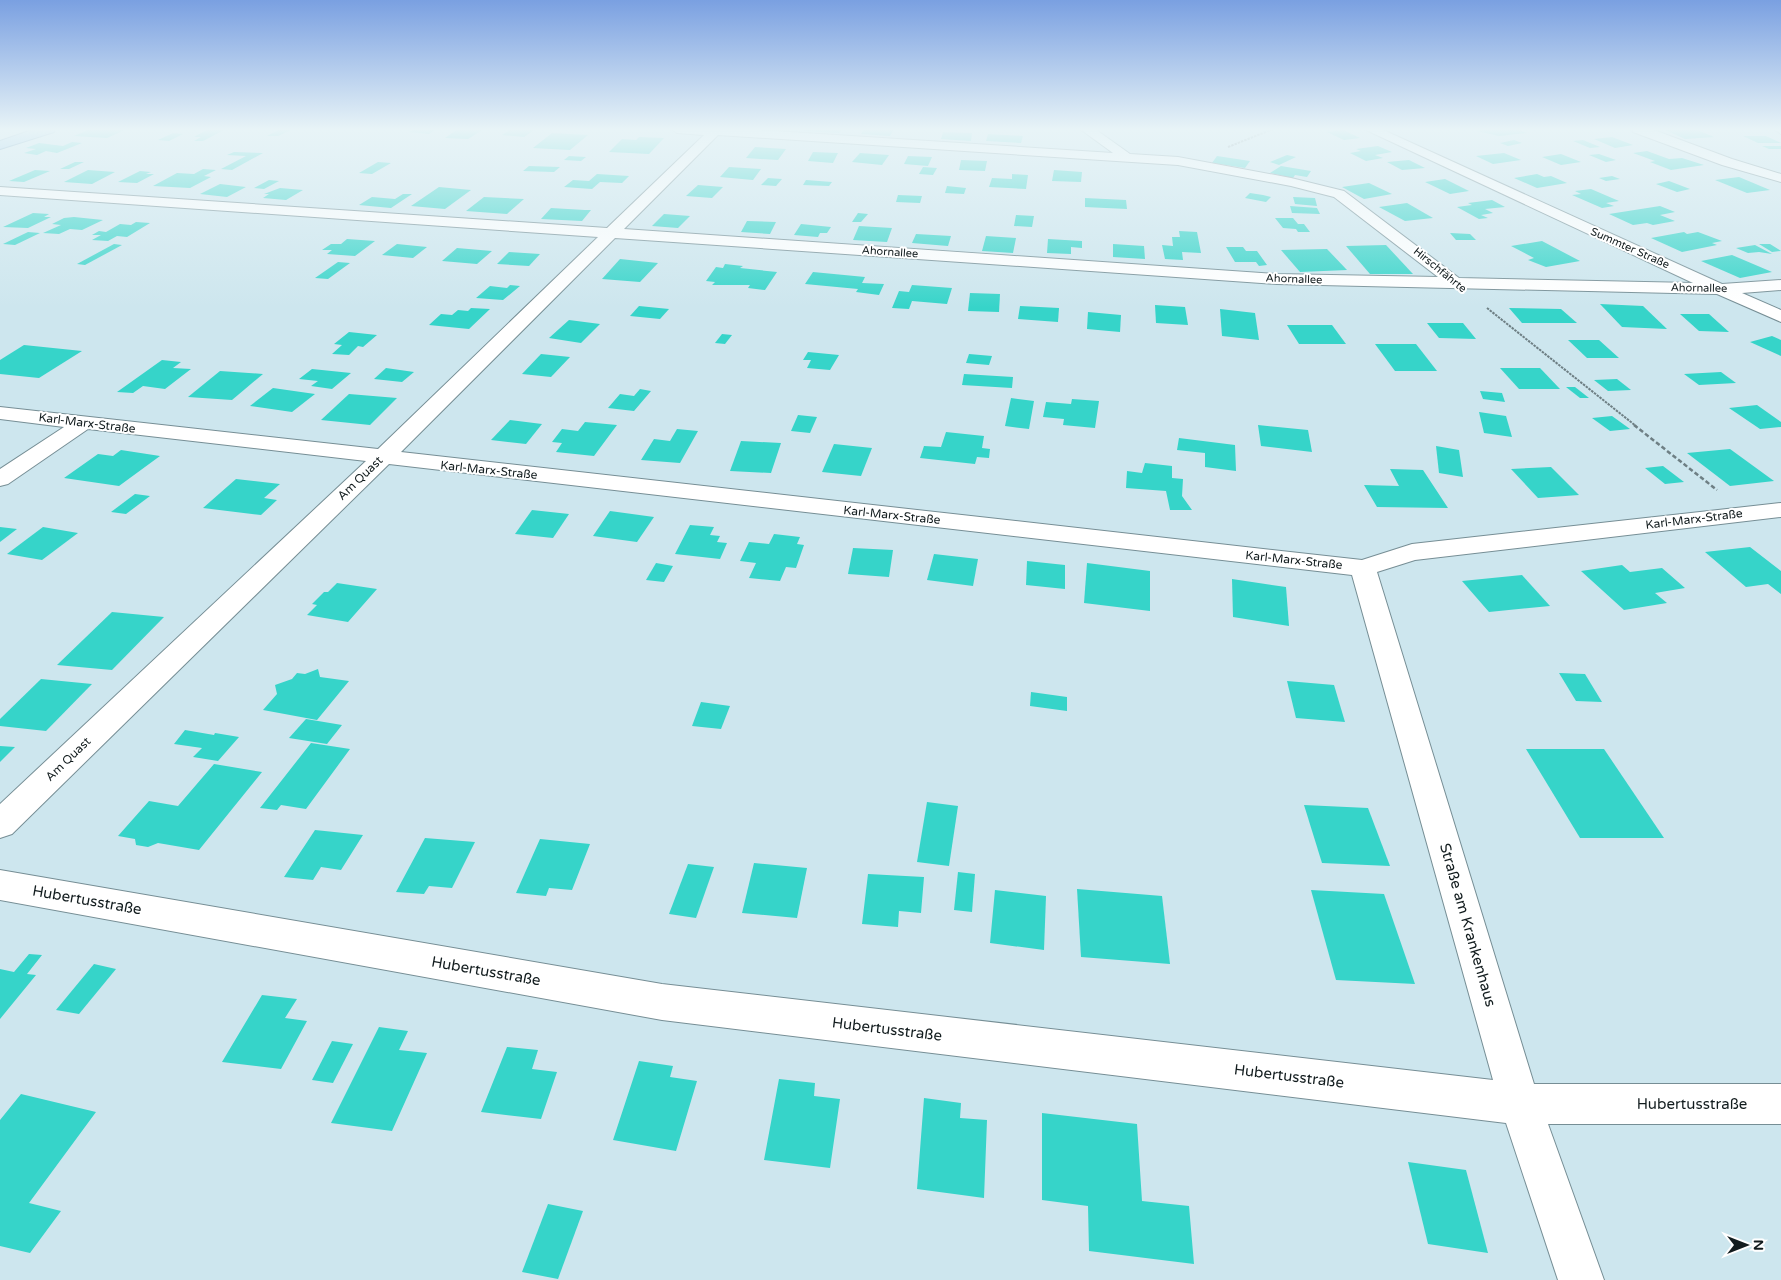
<svg xmlns="http://www.w3.org/2000/svg" width="1781" height="1280" font-family="'Varela Round',sans-serif">
<rect width="100%" height="100%" fill="#cde6ee"/>
<g fill="#36d4c9">
<polygon points="96,129 127,129 107,138 74,136 88,130"/>
<polygon points="208,129 224,130 203,141 194,141 201,137 194,137"/>
<polygon points="280,129 291,130 278,136 267,136"/>
<polygon points="414,129 436,129 429,134 409,132"/>
<polygon points="458,129 484,129 468,139 445,138"/>
<polygon points="511,129 526,129 534,130 524,137 502,135"/>
<polygon points="805,129 842,129 839,133 804,131"/>
<polygon points="864,129 894,129 890,136 861,134"/>
<polygon points="1481,129 1516,129 1527,133 1499,136 1477,131 1482,130"/>
<polygon points="1663,129 1695,129 1714,137 1685,139"/>
<polygon points="1343,130 1360,138 1344,140 1327,132"/>
<polygon points="943,132 972,133 971,141 941,139"/>
<polygon points="173,133 183,134 169,141 158,140"/>
<polygon points="552,133 588,135 570,150 533,148"/>
<polygon points="988,134 1023,136 1021,143 986,141"/>
<polygon points="1743,136 1766,136 1781,143 1758,143"/>
<polygon points="639,137 664,138 649,154 609,152 622,139 636,140"/>
<polygon points="1612,137 1633,145 1615,148 1594,139"/>
<polygon points="1514,140 1522,143 1508,146 1500,143"/>
<polygon points="1583,140 1600,147 1590,148 1573,141"/>
<polygon points="72,142 82,143 57,153 46,151 37,155 24,153 36,149 26,148 39,143 63,146"/>
<polygon points="1378,146 1392,152 1375,155 1383,158 1366,161 1350,153 1361,151 1356,149"/>
<polygon points="1762,146 1781,146 1781,149 1769,149"/>
<polygon points="755,147 786,149 778,160 746,158"/>
<polygon points="1647,151 1669,159 1682,158 1704,165 1671,170 1650,162 1655,161 1633,153"/>
<polygon points="234,152 263,153 232,170 221,169 246,156 227,155"/>
<polygon points="813,152 838,153 833,163 808,161"/>
<polygon points="860,153 889,155 882,165 852,162"/>
<polygon points="1504,153 1521,160 1493,164 1476,156"/>
<polygon points="1561,154 1581,162 1561,165 1542,157"/>
<polygon points="1599,154 1616,160 1606,162 1589,155"/>
<polygon points="1287,155 1296,157 1279,165 1270,162"/>
<polygon points="569,156 586,157 581,161 564,160"/>
<polygon points="908,156 932,157 928,166 904,164"/>
<polygon points="1217,156 1250,161 1245,168 1212,163"/>
<polygon points="961,160 987,161 985,171 959,170"/>
<polygon points="1409,160 1425,168 1402,170 1387,162"/>
<polygon points="75,162 84,162 69,169 60,169"/>
<polygon points="378,162 391,163 372,174 359,173"/>
<polygon points="529,166 560,167 554,172 523,171"/>
<polygon points="1281,166 1311,171 1307,177 1295,175 1293,178 1270,173"/>
<polygon points="729,167 761,169 753,180 720,177"/>
<polygon points="923,167 937,168 933,175 919,174"/>
<polygon points="203,169 216,170 204,176 211,177 190,188 153,186 177,173 194,174"/>
<polygon points="35,170 50,171 24,182 9,181"/>
<polygon points="88,170 115,172 92,184 64,182"/>
<polygon points="1054,170 1082,172 1081,182 1052,181"/>
<polygon points="140,171 151,172 146,174 154,174 137,183 118,182"/>
<polygon points="597,174 629,176 622,183 600,182 592,189 564,187 573,180 589,181"/>
<polygon points="1012,174 1028,175 1026,189 989,187 992,178 1012,179"/>
<polygon points="1537,174 1544,177 1551,176 1567,183 1537,188 1514,178"/>
<polygon points="1612,176 1620,179 1606,181 1599,178"/>
<polygon points="1739,177 1770,190 1747,193 1715,180"/>
<polygon points="768,178 782,179 776,186 761,185"/>
<polygon points="1445,179 1469,191 1450,194 1425,182"/>
<polygon points="269,180 279,181 264,189 254,188"/>
<polygon points="806,180 832,182 829,186 803,185"/>
<polygon points="1669,181 1690,189 1677,192 1656,184"/>
<polygon points="1369,183 1392,194 1364,199 1342,187"/>
<polygon points="220,184 246,187 227,197 200,194"/>
<polygon points="698,185 723,187 712,198 686,196"/>
<polygon points="947,186 966,188 964,194 945,193"/>
<polygon points="439,187 471,190 445,209 411,206"/>
<polygon points="280,188 303,190 286,200 263,198 269,194 264,194"/>
<polygon points="1591,189 1619,201 1606,203 1614,206 1602,208 1572,195 1581,194 1575,191"/>
<polygon points="1250,193 1263,195 1271,197 1266,202 1245,198"/>
<polygon points="403,194 412,194 391,208 359,205 372,197 395,199"/>
<polygon points="898,195 922,196 920,203 896,202"/>
<polygon points="484,197 524,199 507,214 466,211"/>
<polygon points="1293,197 1315,198 1317,206 1295,204"/>
<polygon points="1085,198 1126,200 1127,209 1085,207"/>
<polygon points="1492,200 1505,207 1485,209 1493,213 1481,215 1488,218 1479,219 1457,207 1472,205 1468,203"/>
<polygon points="1407,203 1433,218 1405,221 1379,207"/>
<polygon points="1290,206 1317,208 1320,214 1292,213"/>
<polygon points="1660,206 1675,212 1660,215 1675,221 1653,225 1647,223 1633,225 1609,214"/>
<polygon points="551,208 585,210 591,210 582,221 541,219"/>
<polygon points="33,213 49,214 44,217 51,217 28,228 3,227"/>
<polygon points="858,213 868,214 861,222 852,222"/>
<polygon points="664,214 690,216 678,228 652,226"/>
<polygon points="1016,215 1034,216 1032,227 1014,226"/>
<polygon points="74,217 103,220 82,230 70,229 59,234 43,233 61,225 52,224 64,218"/>
<polygon points="1275,218 1293,218 1298,224 1304,224 1310,232 1298,232 1296,229 1283,228"/>
<polygon points="747,221 776,222 770,234 741,232"/>
<polygon points="136,222 150,223 127,237 117,236 108,241 92,240 101,235 92,235 99,231 106,232 120,224 131,225"/>
<polygon points="801,224 831,227 827,233 820,233 818,237 794,235"/>
<polygon points="859,226 892,228 887,242 853,240"/>
<polygon points="1179,231 1197,232 1201,253 1182,252 1183,260 1165,259 1162,245 1173,246 1172,237 1180,237"/>
<polygon points="28,232 40,233 15,245 3,244"/>
<polygon points="1684,232 1687,234 1698,232 1722,241 1712,243 1717,245 1682,252 1651,238"/>
<polygon points="1450,233 1470,234 1476,240 1456,240"/>
<polygon points="916,234 951,236 948,246 912,243"/>
<polygon points="986,236 1016,238 1013,253 982,251"/>
<polygon points="347,239 375,241 355,256 327,254 332,250 322,250 331,244 341,244"/>
<polygon points="1048,239 1082,241 1082,248 1071,247 1071,254 1047,253"/>
<polygon points="1542,241 1580,261 1546,267 1528,260 1534,258 1511,246"/>
<polygon points="114,244 122,245 85,265 77,264"/>
<polygon points="397,244 427,247 413,258 382,255"/>
<polygon points="1113,244 1144,246 1145,259 1113,257"/>
<polygon points="1759,244 1770,244 1781,251 1772,252"/>
<polygon points="1386,245 1413,274 1370,274 1346,246"/>
<polygon points="1755,245 1772,254 1759,252 1748,253 1736,248"/>
<polygon points="1226,247 1243,247 1246,251 1257,251 1267,265 1259,266 1256,262 1235,262"/>
<polygon points="457,248 492,251 477,264 442,261"/>
<polygon points="1327,249 1347,270 1300,272 1281,250"/>
<polygon points="509,252 540,254 529,266 497,264"/>
<polygon points="1732,255 1772,272 1740,278 1701,261"/>
<polygon points="620,259 658,263 640,282 602,279"/>
<polygon points="338,262 350,263 328,279 315,278"/>
<polygon points="725,264 743,266 740,268 777,272 765,290 748,288 750,285 712,285 715,282 706,281 716,267 723,268"/>
<polygon points="813,272 865,277 862,283 884,284 879,295 856,292 858,289 805,284"/>
<polygon points="510,285 520,286 503,300 476,298 490,286 507,288"/>
<polygon points="912,285 952,288 947,304 912,301 909,309 892,308 899,291 909,292"/>
<polygon points="970,293 1000,294 999,312 968,311"/>
<polygon points="1600,304 1643,306 1667,329 1622,327"/>
<polygon points="1155,305 1185,307 1188,325 1156,323"/>
<polygon points="639,306 669,309 660,319 630,316"/>
<polygon points="1020,306 1059,308 1058,322 1018,319"/>
<polygon points="471,308 490,309 469,329 429,325 441,314 452,315 458,310 468,311"/>
<polygon points="1509,308 1561,309 1577,323 1522,323"/>
<polygon points="1220,309 1255,313 1259,340 1222,336"/>
<polygon points="1088,312 1121,315 1120,332 1087,329"/>
<polygon points="1680,314 1709,314 1729,332 1699,331"/>
<polygon points="569,320 600,324 581,343 549,338"/>
<polygon points="1427,323 1463,323 1476,339 1439,338"/>
<polygon points="1287,325 1332,325 1346,344 1299,344"/>
<polygon points="349,332 377,335 363,347 358,346 349,355 332,354 342,345 334,344"/>
<polygon points="722,334 732,335 725,344 715,343"/>
<polygon points="1772,336 1781,340 1781,356 1750,342"/>
<polygon points="1568,340 1599,340 1619,358 1587,358"/>
<polygon points="1375,344 1416,344 1437,371 1395,371"/>
<polygon points="24,345 82,351 39,378 0,374 0,360"/>
<polygon points="808,352 839,355 830,370 807,368 811,360 803,360"/>
<polygon points="541,354 570,357 551,377 522,374"/>
<polygon points="969,354 992,356 989,365 966,363"/>
<polygon points="162,360 181,362 173,368 191,369 165,389 143,386 133,393 117,392"/>
<polygon points="386,368 414,372 402,382 374,379"/>
<polygon points="1500,368 1540,368 1560,389 1519,389"/>
<polygon points="312,369 351,373 332,389 311,386 318,381 299,379"/>
<polygon points="220,371 263,374 232,400 188,397"/>
<polygon points="1721,372 1736,383 1699,385 1684,374"/>
<polygon points="964,374 1013,377 1012,388 962,385"/>
<polygon points="1617,379 1631,390 1608,391 1594,380"/>
<polygon points="1566,387 1575,387 1589,398 1580,398"/>
<polygon points="273,388 315,394 292,412 250,406"/>
<polygon points="640,389 651,391 634,411 608,408 620,394 634,396"/>
<polygon points="1480,391 1502,393 1505,402 1483,399"/>
<polygon points="349,394 397,398 370,425 321,420"/>
<polygon points="1011,398 1034,401 1029,429 1005,426"/>
<polygon points="1072,399 1099,401 1095,428 1063,425 1064,419 1043,417 1046,402 1071,404"/>
<polygon points="1757,405 1781,422 1781,427 1760,429 1729,408"/>
<polygon points="1479,412 1506,416 1512,437 1484,433"/>
<polygon points="798,415 817,417 810,433 791,431"/>
<polygon points="1612,416 1630,429 1610,431 1592,418"/>
<polygon points="510,420 542,424 526,444 491,440"/>
<polygon points="585,422 617,425 594,456 556,452 562,443 552,442 562,429 578,431"/>
<polygon points="1258,425 1308,430 1312,452 1261,446"/>
<polygon points="677,429 698,431 680,463 641,460 654,439 670,441"/>
<polygon points="946,432 984,436 982,448 990,449 989,458 977,457 975,464 920,458 924,446 941,447"/>
<polygon points="1179,438 1235,445 1236,471 1205,467 1205,453 1177,450"/>
<polygon points="741,441 781,443 771,473 730,471"/>
<polygon points="834,444 872,448 861,476 822,472"/>
<polygon points="1436,446 1459,450 1463,477 1439,473"/>
<polygon points="1730,449 1774,481 1730,486 1687,453"/>
<polygon points="121,450 160,456 119,486 64,478 98,454 113,456"/>
<polygon points="1145,463 1172,466 1172,478 1183,479 1182,496 1192,510 1170,510 1166,491 1126,488 1127,471 1142,473"/>
<polygon points="1663,466 1684,482 1665,484 1645,468"/>
<polygon points="1551,467 1579,495 1538,498 1511,469"/>
<polygon points="1390,469 1423,470 1448,508 1377,507 1364,485 1399,486"/>
<polygon points="236,479 280,484 264,498 277,500 261,515 203,508"/>
<polygon points="135,494 150,496 126,514 111,512"/>
<polygon points="532,510 569,514 553,538 515,534"/>
<polygon points="610,511 654,517 637,542 593,536"/>
<polygon points="690,525 714,527 710,535 720,536 717,542 727,543 720,559 675,554"/>
<polygon points="0,527 17,529 0,542"/>
<polygon points="43,527 78,533 42,560 7,554"/>
<polygon points="774,534 800,537 797,544 804,545 796,568 786,567 780,581 749,578 756,563 740,561 749,542 769,544"/>
<polygon points="1750,547 1781,571 1781,594 1768,584 1746,587 1705,552"/>
<polygon points="853,548 893,550 889,577 848,574"/>
<polygon points="934,554 978,559 973,586 927,580"/>
<polygon points="1027,561 1065,565 1065,589 1026,585"/>
<polygon points="656,563 673,566 664,582 646,580"/>
<polygon points="1087,563 1150,571 1150,611 1084,603"/>
<polygon points="1622,565 1630,572 1662,568 1685,588 1655,593 1667,603 1624,610 1581,571"/>
<polygon points="1522,575 1550,606 1489,612 1462,581"/>
<polygon points="1232,579 1286,587 1289,626 1233,617"/>
<polygon points="337,583 377,589 348,622 307,615 317,605 312,604 324,592 328,592"/>
<polygon points="112,612 164,617 112,670 57,665"/>
<polygon points="318,669 320,677 349,681 317,720 263,710 277,694 275,685 292,679 297,673 305,674"/>
<polygon points="1559,673 1585,674 1602,702 1576,701"/>
<polygon points="41,679 92,684 46,731 0,726 0,719"/>
<polygon points="1287,681 1334,685 1345,722 1296,718"/>
<polygon points="1031,692 1067,697 1067,711 1030,706"/>
<polygon points="701,702 730,706 721,729 692,726"/>
<polygon points="306,719 342,725 327,744 289,738"/>
<polygon points="185,730 214,735 215,733 239,737 218,761 193,757 202,748 174,744"/>
<polygon points="311,743 350,749 306,809 281,805 277,810 260,808"/>
<polygon points="0,746 15,747 0,762"/>
<polygon points="1526,749 1604,749 1664,838 1580,838"/>
<polygon points="214,764 262,772 199,850 158,843 148,847 136,845 135,839 118,836 149,801 178,806"/>
<polygon points="927,802 958,806 949,866 917,862"/>
<polygon points="1304,805 1368,808 1390,866 1322,863"/>
<polygon points="315,830 363,835 341,870 321,867 313,880 284,877"/>
<polygon points="425,838 475,842 452,888 429,886 424,894 396,892"/>
<polygon points="540,839 590,844 572,890 549,888 546,896 516,893"/>
<polygon points="754,863 807,868 797,918 742,913"/>
<polygon points="688,864 714,867 696,918 669,914"/>
<polygon points="958,872 975,874 972,912 954,910"/>
<polygon points="868,874 924,877 921,913 899,911 898,927 862,924"/>
<polygon points="1077,889 1162,896 1170,964 1081,957"/>
<polygon points="995,890 1046,896 1044,950 990,943"/>
<polygon points="1311,890 1384,894 1415,984 1336,980"/>
<polygon points="29,954 42,955 27,974 36,975 0,1019 0,969 14,972"/>
<polygon points="94,964 116,969 79,1014 56,1010"/>
<polygon points="262,995 297,999 285,1018 307,1021 281,1069 222,1062"/>
<polygon points="379,1027 408,1031 399,1050 427,1053 392,1131 331,1123"/>
<polygon points="332,1041 353,1044 333,1083 312,1080"/>
<polygon points="507,1047 538,1050 532,1069 557,1072 541,1119 481,1112"/>
<polygon points="639,1061 673,1066 670,1077 697,1081 676,1151 613,1140"/>
<polygon points="779,1079 815,1083 814,1096 840,1099 830,1168 764,1160"/>
<polygon points="21,1094 96,1112 29,1203 61,1211 30,1253 0,1246 0,1120"/>
<polygon points="924,1098 961,1103 960,1118 987,1120 984,1198 917,1189"/>
<polygon points="1042,1113 1137,1124 1142,1201 1189,1206 1194,1264 1089,1251 1088,1206 1042,1200"/>
<polygon points="1408,1162 1466,1170 1488,1253 1428,1244"/>
<polygon points="548,1204 583,1211 558,1279 522,1272"/>
</g>
<g fill="none" stroke-linecap="round" stroke-linejoin="round">
<defs>
<g id="minor">
<path d="M671 129H741L1113 153 1080 129H1095L1130 154 1178 157 1291 178 1344 191 1459 278 1693 283 1364 129H1381L1722 284 1781 280V290L1742 293 1781 310V322L1717 294 1277 284 615 238 401 452 1362 560 1412 544 1781 503V517L1415 560 1377 572 1534 1084H1781V1124H1548L1604 1280H1558L1506 1123 662 1020 0 900V870L662 984 1493 1080 1352 575 389 464 12 834 0 838V804L366 461 88 429 8 484 0 486V469L64 427 0 419V407L378 449 598 237 0 195V187L607 228 704 135 677 133ZM718 135 1178 165 1291 186 1334 197 1438 277 1277 274 624 229Z"/>
<polygon points="1632,129 1651,129 1732,159 1781,174 1781,182 1722,165 1633,132"/>
<polygon points="1774,129 1781,129 1781,134"/>
</g>
<polygon id="major" points="35,129 55,129 54,132 0,149 0,141"/>
</defs>
<use href="#minor" stroke="#768e95" stroke-width="2"/>
<use href="#major" stroke="#25689a" stroke-width="2"/>
<g stroke="#6e7f84" stroke-width="2" stroke-dasharray="2.5 1" stroke-linecap="butt">
<polyline points="1228,147 1273,129"/>
<polyline points="1487,308 1636,426"/>
</g>
<polyline stroke="#6e7f84" stroke-width="2.5" stroke-dasharray="4.5 2.5" stroke-linecap="butt" points="1634,425 1717,490"/>
<use href="#minor" fill="#fff" fill-rule="evenodd"/>
<use href="#major" fill="#82bdea" fill-rule="evenodd"/>
</g>
<linearGradient id="sky" x2="0" y2="1"><stop stop-color="#7aa0e1"/><stop offset="0.42" stop-color="#e8f4f7"/><stop offset="1" stop-color="#e8f4f7" stop-opacity="0"/></linearGradient>
<rect width="1781" height="308" fill="url(#sky)"/>
<g text-anchor="middle" dominant-baseline="central" stroke-width="4" stroke-linejoin="round" paint-order="stroke">
<g font-size="11" fill="#121c1e" stroke="#fff">
<text transform="translate(1630 248) rotate(24)">Summter Straße</text>
<text transform="translate(890 252) rotate(4)">Ahornallee</text>
<text transform="translate(1440 270) rotate(39)">Hirschfährte</text>
<text transform="translate(1294 279) rotate(2)">Ahornallee</text>
<text transform="translate(1699 288) rotate(1)">Ahornallee</text>
</g>
<g font-size="12" fill="#121c1e" stroke="#fff">
<text transform="translate(87 423) rotate(7)">Karl-Marx-Straße</text>
<text transform="translate(489 470) rotate(6)">Karl-Marx-Straße</text>
<text transform="translate(360 478) rotate(-44)">Am Quast</text>
<text transform="translate(892 515) rotate(6)">Karl-Marx-Straße</text>
<text transform="translate(1694 519) rotate(-7)">Karl-Marx-Straße</text>
<text transform="translate(1294 560) rotate(6)">Karl-Marx-Straße</text>
<text transform="translate(68 759) rotate(-44)">Am Quast</text>
</g>
<g font-size="15" fill="#121c1e" stroke="#fff">
<text transform="translate(87 900) rotate(10)">Hubertusstraße</text>
<text transform="translate(1468 925) rotate(74)">Straße am Krankenhaus</text>
<text transform="translate(486 971) rotate(10)">Hubertusstraße</text>
<text transform="translate(887 1029) rotate(7)">Hubertusstraße</text>
<text transform="translate(1289 1076) rotate(7)">Hubertusstraße</text>
<text x="1692" y="1104">Hubertusstraße</text>
</g>
</g>
<g transform="translate(1746 1245) rotate(90)" stroke="#ffffff" stroke-width="4" paint-order="stroke">
<path d="M0-4L9 19L0 12L-9 19Z" fill="#121c1e"/>
<text y="-8" font-size="14" font-weight="bold" text-anchor="middle" fill="#121c1e">N</text>
</g>
</svg>
